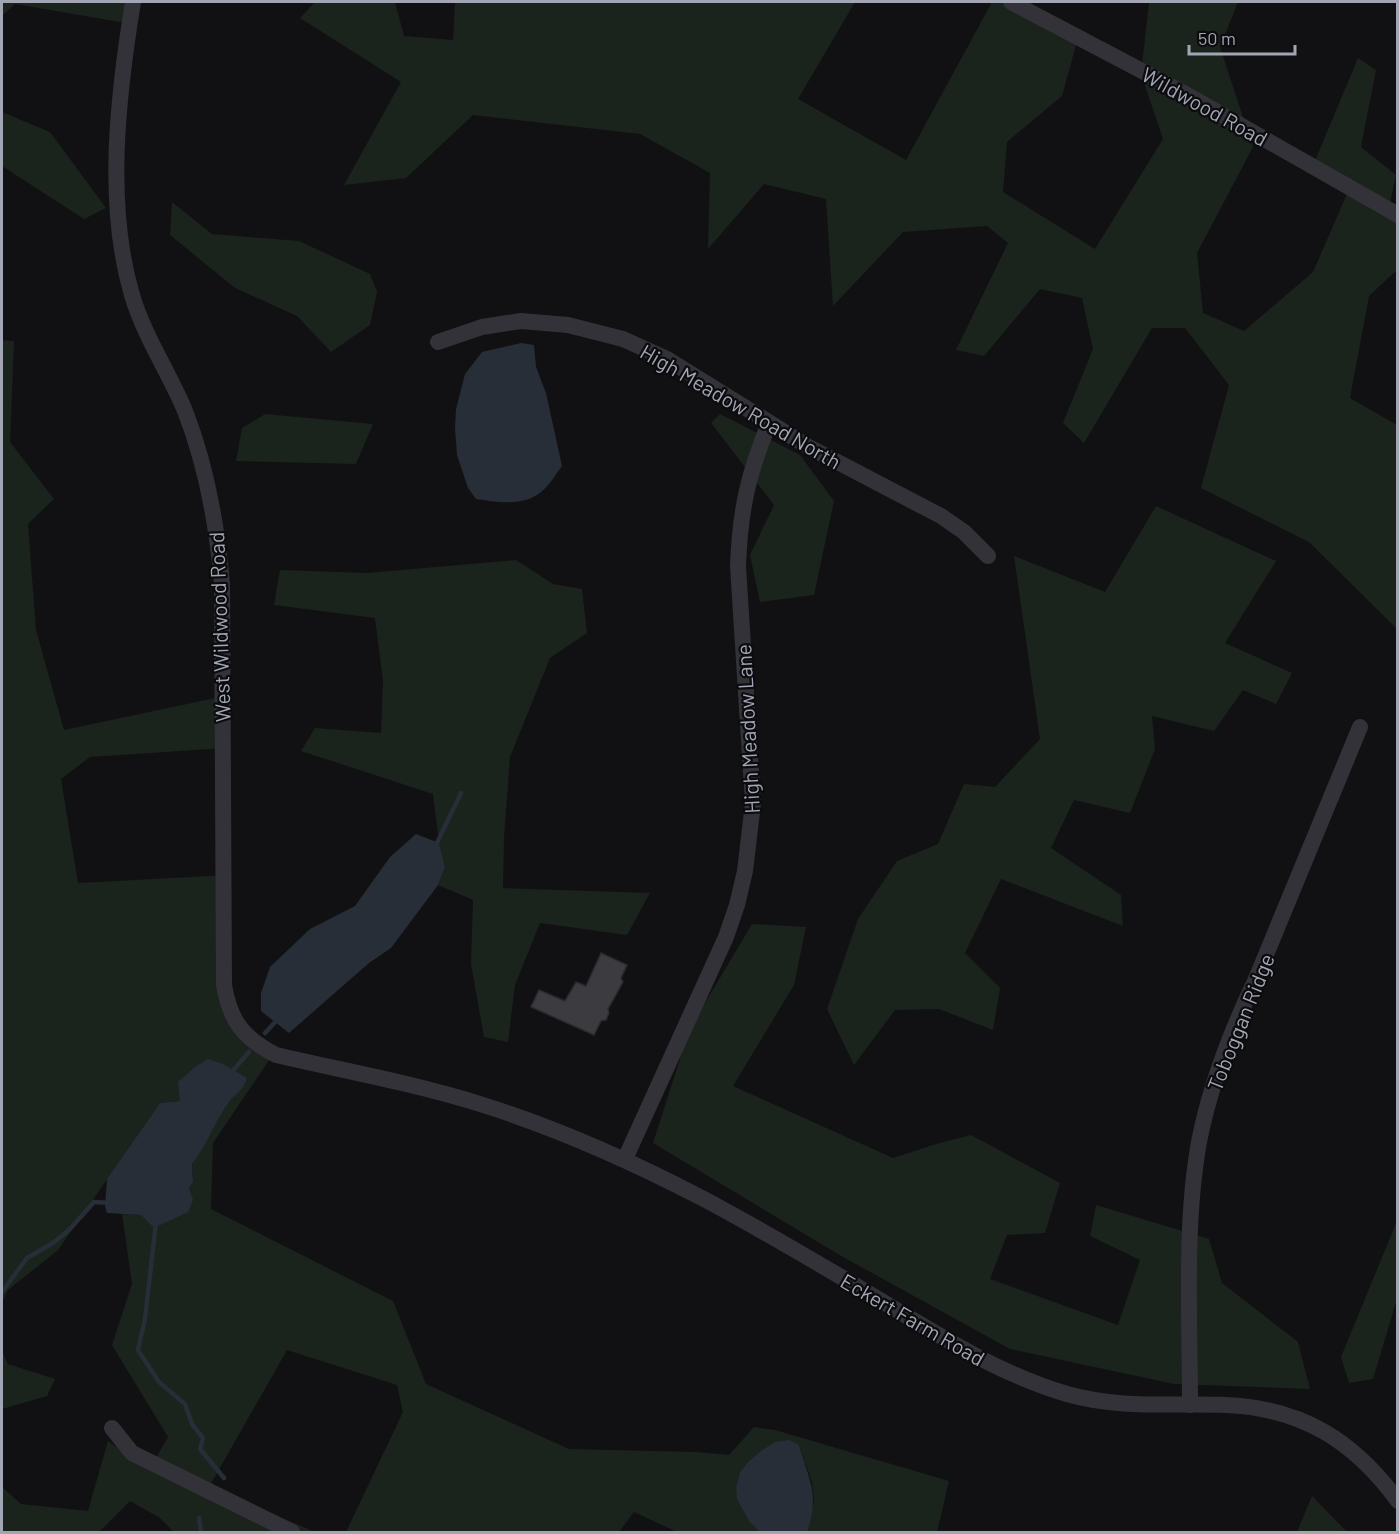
<svg xmlns="http://www.w3.org/2000/svg" width="1399" height="1534" font-family="Barlow,sans-serif">
<rect width="100%" height="100%" fill="#111113"/>
<g fill="#1b231d">
<polygon points="2,2 137,2 132,24 15,4 2,16"/>
<polygon points="315,2 395,2 404,36 453,40 455,2 855,2 798,99 906,160 992,2 1009,2 1076,45 1062,96 1007,142 1003,192 1095,249 1163,139 1141,74 1149,2 1238,2 1220,47 1253,147 1197,253 1203,313 1244,331 1313,272 1350,187 1312,168 1358,58 1376,70 1361,147 1396,175 1389,208 1397,213 1398,269 1369,296 1350,398 1397,425 1397,629 1309,542 1201,488 1229,385 1185,328 1152,328 1084,443 1063,423 1093,349 1082,298 1040,289 984,356 956,350 1008,243 987,226 903,232 833,306 826,199 764,184 708,249 710,173 640,134 473,115 406,178 344,185 401,82 300,18"/>
<polygon points="2,112 50,132 106,208 84,219 2,166"/>
<polygon points="172,202 212,234 299,241 370,274 377,292 370,325 331,352 297,316 235,288 170,235"/>
<path d="M2 340 14 341 10 442 54 499 28 524 36 630 64 730 225 696V748L90 757 61 779 78 883 229 875 232 1013 274 1053 213 1143 211 1209 393 1301 426 1384 569 1449 696 1452 729 1455 754 1427 775 1430 949 1481 937 1532H804L807 1531 814 1502 812 1482 799 1445 748 1462 740 1472 736 1487 759 1531 770 1532H677L634 1512 619 1532H346L403 1412 397 1385 287 1350 209 1487 315 1532H174L160 1518 130 1501 99 1532H2V1487L21 1504 88 1511 108 1441 149 1470 168 1437 112 1345 132 1284 122 1214 141 1215 154 1228 167 1220 189 1188 193 1182 192 1164C208 1145 215 1120 230 1101 236 1092 245 1089 247 1078L233 1071 180 1101 160 1103 58 1250 8 1290 2 1303Z"/>
<polygon points="265,414 373,424 356,464 236,461 242,428"/>
<polygon points="720,414 800,455 834,501 814,595 760,602 750,555 774,505 711,423"/>
<polygon points="1156,506 1276,561 1225,643 1292,673 1276,704 1243,690 1214,731 1152,716 1155,749 1130,813 1074,800 1051,848 1121,895 1123,926 1001,879 965,953 1000,988 993,1030 939,1009 895,1010 854,1065 827,1009 858,919 897,861 938,844 964,784 995,787 1040,739 1014,556 1105,592"/>
<polygon points="516,560 553,584 582,589 587,633 550,658 510,757 504,838 503,888 650,893 627,935 540,923 515,985 508,1042 484,1037 471,964 473,900 438,885 445,867 439,843 433,794 301,751 315,728 381,733 383,681 375,618 274,605 280,570 367,573"/>
<polygon points="752,924 806,927 794,985 733,1086 893,1158 936,1144 971,1135 1060,1183 1045,1233 1007,1235 990,1279 1118,1325 1140,1260 1090,1236 1096,1205 1209,1239 1222,1283 1298,1342 1310,1389 1174,1384 1010,1349 843,1257 653,1143 690,1028"/>
<polygon points="1397,1221 1397,1299 1373,1379 1349,1383 1341,1357"/>
<polygon points="2,1351 8,1364 55,1379 47,1396 2,1409"/>
<polygon points="1312,1496 1347,1532 1297,1532"/>
</g>
<g fill="#272e37">
<path d="M521 343 534 345 536 367 546 393 562 466C556 474 549 486 541 492 523 507 496 502 476 499L468 488 457 455 455 428 456 409 465 374 482 352Z"/>
<polygon points="416,834 439,843 445,867 438,885 391,948 369,963 289,1033 261,1011 261,993 270,967 310,929 355,906 390,857"/>
<path d="M208 1059 223 1064 247 1078C245 1089 237 1092 230 1101 215 1120 208 1145 192 1164L193 1182 189 1188 193 1200 188 1212 154 1228 141 1215 107 1213 105 1206 107 1179 160 1103 180 1101 178 1082 195 1067Z"/>
<path d="M789 1440 799 1445C809 1480 820 1494 807 1532H770L759 1531 749 1521 737 1499 736 1487 740 1472 748 1462 761 1451 775 1442Z"/>
</g>
<g fill="none" stroke-linecap="round" stroke-linejoin="round">
<g stroke="#272e37" stroke-width="4.5">
<polyline points="435,847 461,793"/>
<polyline points="265,1033 278,1019"/>
<polyline points="229,1075 249,1052"/>
<polyline points="156,1222 145,1319 138,1350 159,1382 185,1404 192,1424 203,1438 200,1449 224,1478"/>
<polyline points="2,1292 27,1258 53,1243 69,1230 94,1202 111,1203"/>
<polyline points="199,1518 201,1532"/>
</g>
</g>
<polygon fill="#3b3b40" stroke="#2b2b2f" stroke-width="1.5" points="601,953 627,965 621,978 623,982 608,1009 609,1013 606,1020 601,1021 594,1035 531,1007 539,990 565,1001 576,982 586,986"/>
<g fill="none" stroke-linecap="round" stroke-linejoin="round">
<g stroke="#323238" stroke-width="16">
<path d="M133 2C118 94 105 204 132 295 144 336 169 372 185 411 207 467 217 525 222 584L224 985C230 1021 243 1038 276 1055 344 1071 414 1083 480 1104 557 1128 631 1161 702 1198 766 1232 828 1269 890 1306 947 1340 1002 1375 1067 1394 1119 1409 1173 1403 1226 1405 1302 1408 1354 1441 1398 1501"/>
<polyline points="1011,2 1182,92 1398,215"/>
<polyline points="438,342 482,327 521,321 568,325 623,339 667,359 807,446 941,516 964,532 988,556"/>
<path d="M625 1159 726 937 737 905 745 871 753 803 738 566C740 510 748 475 769 423"/>
<path d="M1190 1405C1190 1320 1184 1225 1199 1142 1210 1085 1231 1031 1256 979L1360 727"/>
<polyline points="112,1428 132,1453 292,1532"/>
</g>
</g>
<g text-anchor="middle" dominant-baseline="central" stroke-width="4.5" stroke-linejoin="round" paint-order="stroke">
<g font-size="21" fill="#a2a6b4" stroke="#0c0c0e">
<text transform="translate(1205 106) rotate(29)">Wildwood Road</text>
<text transform="translate(741 406) rotate(30)">High Meadow Road North</text>
<text transform="translate(219 627) rotate(-92)">West Wildwood Road</text>
<text transform="translate(747 729) rotate(-93)">High Meadow Lane</text>
<text transform="translate(1240 1022) rotate(-68)">Toboggan Ridge</text>
<text transform="translate(913 1319) rotate(30)">Eckert Farm Road</text>
</g>
</g>
<rect width="1399" height="1534" fill="none" stroke="#a2a6b4" stroke-width="6"/>
<path d="M1189 45v9h106v-9" fill="none" stroke="#a2a6b4" stroke-width="3"/>
<text x="1198" y="45" font-size="18" fill="#a2a6b4" stroke="#0c0c0e" stroke-width="4.5" paint-order="stroke">50 m</text>
</svg>
